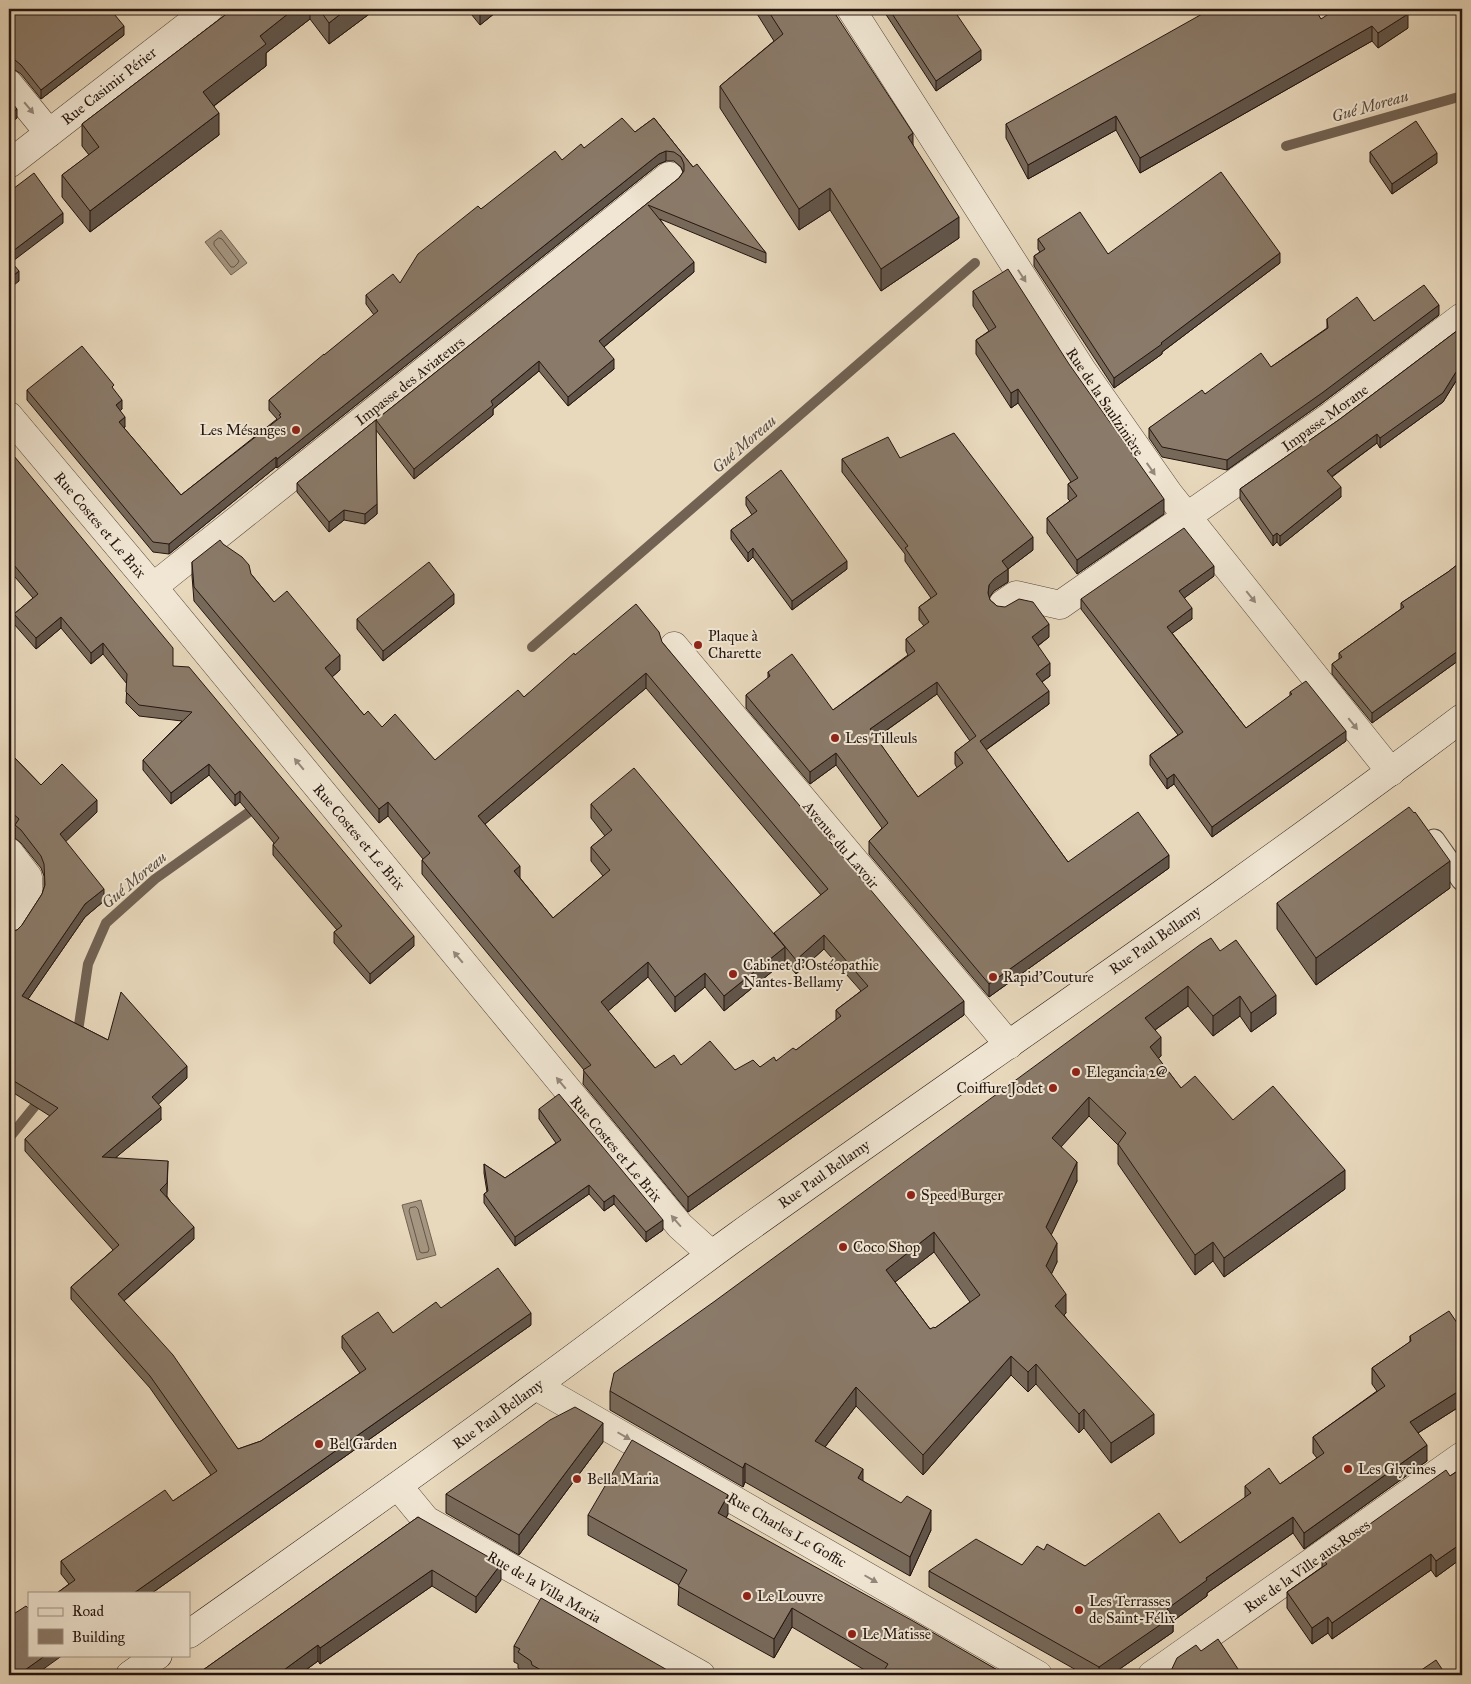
<svg xmlns="http://www.w3.org/2000/svg" width="1471" height="1684" font-family="'IM FELL Great Primer',serif">
<rect width="100%" height="100%" fill="#e8d8bc"/>
<filter id="stains"><feTurbulence type="fractalNoise" baseFrequency=".004" numOctaves="4"/><feColorMatrix values="0 0 0 0 .2 0 0 0 0 .09 0 0 0 0 .02 0 0 0 .5 -.17"/></filter>
<radialGradient id="worn" r=".72"><stop offset=".6" stop-color="#630" stop-opacity="0"/><stop offset="1" stop-color="#630" stop-opacity=".3"/></radialGradient>
<g fill="#a59681" stroke="#716253">
<polygon points="221,230 247,263 231,275 205,242"/>
<polygon points="421,1200 436,1255 417,1260 402,1205"/>
</g>
<g fill="none" stroke-linecap="round" stroke-linejoin="round">
<g stroke="#645648" stroke-width="1">
<polygon points="219,238 222,239 239,261 238,263 234,267 231,267 214,245 214,242"/>
<polygon points="416,1207 418,1209 429,1249 428,1252 422,1253 420,1252 409,1211 410,1208"/>
</g>
<g stroke="#716253" stroke-width="10">
<polyline points="1286,146 1462,96"/>
<polyline points="532,647 975,263"/>
<polyline points="77,1038 88,964 106,923 155,879 259,805"/>
<polyline points="9,1138 43,1096"/>
</g>
<defs>
<polyline id="lane" points="1434,840 1462,880"/>
<g id="street">
<polyline points="851,9 1082,370 1169,494 1391,772"/>
<polyline points="9,84 49,133"/>
<polyline points="9,164 209,9"/>
<polyline points="9,416 153,587 680,1226 711,1254"/>
<polyline points="153,587 669,176"/>
<polyline points="1003,604 1016,595 1060,605 1331,416 1462,317"/>
<polyline points="674,646 1009,1045"/>
<polyline points="9,852 28,877 29,898 9,929"/>
<polyline points="536,1386 1038,1675"/>
<polyline points="398,1486 426,1520 701,1675"/>
<polyline points="1152,1675 1462,1456"/>
</g>
<g id="secondary">
<path d="M189 1634C305 1552 421 1470 535 1386 603 1337 669 1285 737 1236 979 1063 1225 897 1462 718"/>
<polyline points="130,1675 158,1655"/>
</g>
</defs>
<use href="#lane" stroke="#55463a" stroke-width="23"/>
<use href="#street" stroke="#55463a" stroke-width="29"/>
<use href="#secondary" stroke="#24150f" stroke-width="29"/>
<use href="#lane" stroke="#f0e6d3" stroke-width="21"/>
<use href="#street" stroke="#f0e6d3" stroke-width="28"/>
<use href="#secondary" stroke="#f0e6d3" stroke-width="28"/>
</g>
<g fill="#77695a" stroke="#24150f" fill-rule="evenodd">
<polygon points="9,9 124,35 41,99 21,74 15,70 9,69"/>
<polygon points="233,9 376,9 329,44 310,19 266,53 266,66 214,106 219,135 90,232 62,197 62,175 89,155 82,146 82,124"/>
<polygon points="467,9 500,9 480,25"/>
<polygon points="754,9 832,9 913,145 959,238 881,291 830,210 799,230 720,108 720,86 774,41"/>
<polygon points="885,9 956,9 954,10 981,60 936,91 885,13"/>
<polygon points="1321,19 1408,28 1378,48 1372,41 1140,173 1116,130 1028,179 1006,138 1006,124"/>
<polygon points="654,118 693,167 766,253 766,263 660,219 694,272 604,347 614,369 568,406 539,371 493,409 493,415 414,479 376,430 377,514 365,524 344,520 329,532 297,492 297,483 679,178 683,172 681,167 674,161 666,161 659,164 277,468 276,467 169,554 153,552 27,400 27,390 114,390 122,409 120,411 125,427 124,428 181,495 277,419 269,410 269,400 374,315 366,304 366,295 400,283 481,209 562,160 584,148 635,132"/>
<polygon points="1370,152 1437,163 1392,194 1370,162"/>
<polygon points="1038,239 1108,254 1280,263 1162,352 1162,354 1114,388 1034,266 1034,256 1040,252 1038,249"/>
<polygon points="973,291 1164,514 1077,574 1047,533 1047,518 1070,501 1068,499 1068,484 1071,482 1018,403 1011,408 976,354 976,340 989,331 973,306"/>
<polygon points="1439,315 1322,403 1227,470 1162,457 1149,438 1149,428 1205,394 1271,367 1327,328 1327,319 1374,321"/>
<polygon points="1462,327 1462,376 1456,381 1443,402 1380,448 1377,443 1332,477 1341,497 1280,546 1277,542 1273,546 1240,499 1240,489 1340,419"/>
<polygon points="9,450 173,666 414,946 370,984 334,943 334,932 337,930 273,855 273,845 274,843 240,802 235,806 209,775 171,804 143,770 143,760 182,721 139,716 126,703 127,684 103,654 91,664 61,628 36,649 14,624 14,614 33,598 9,570"/>
<path d="M900 458 1033 550 1008 569V582L994 591 989 597 990 600 997 606 1049 637 1038 646 1050 676 1042 682 1049 704 986 750 1068 862 1169 868 989 997 869 854V841L882 828 836 765 810 784 746 708V695L768 679V672L833 710 908 655 906 651V639L924 626 919 620V607L931 598 905 561V554L842 472V459ZM937 694 970 741 955 752V764L957 768 918 797 876 738Z"/>
<polygon points="746,497 847,569 792,610 753,557 748,562 731,539 731,530 752,515 746,505"/>
<path d="M223 544 251 574 274 602 340 670 332 677 364 715 382 727 435 760 524 697 575 655 662 642 964 1015 688 1212 583 1084 584 1070 422 874V860L423 859 388 816 379 823 194 601 192 576V562ZM646 688 821 895 774 934 591 804V818L605 836 591 847V861L603 876 553 918 520 878 485 824ZM824 949 861 991 836 1010V1020L796 1050 776 1061 760 1067 735 1070 681 1065 655 1068 608 1011 648 977 675 1012 705 987 724 1011 785 961 796 974Z"/>
<polygon points="1462,561 1462,658 1372,723 1332,674 1332,664 1339,659 1339,653 1401,609 1401,603 1448,572"/>
<polygon points="1214,576 1184,598 1192,619 1172,633 1246,728 1290,696 1290,692 1346,741 1212,837 1174,784 1167,789 1150,765 1150,755 1178,735 1081,609 1081,599"/>
<polygon points="454,604 383,661 357,629 357,619"/>
<polygon points="9,752 41,785 97,812 65,841 104,901 85,917 28,999 108,1040 187,1078 158,1104 161,1120 116,1157 167,1196 194,1239 124,1301 238,1449 261,1441 360,1373 342,1348 342,1336 393,1333 441,1308 531,1325 152,1593 57,1593 69,1584 61,1574 61,1561 173,1501 211,1475 150,1388 71,1299 71,1287 113,1250 25,1151 25,1139 50,1116 9,1090 9,932 17,930 22,925 42,894 44,887 44,876 41,868 21,843 15,838 15,828 9,822"/>
<polygon points="1462,764 1462,780 1460,776 1460,766"/>
<polygon points="1450,888 1316,985 1277,929 1277,903"/>
<path d="M1220 951 1276 1014 1251 1032 1240 1016 1213 1036 1188 1006 1155 1030 1161 1056 1158 1058 1181 1088 1345 1189 1224 1277 1213 1261 1195 1275 1118 1164V1145L1089 1116 1061 1146 1077 1181 1051 1234 1057 1262 1051 1274 1066 1313 1064 1315 1154 1434 1111 1463 1084 1428 1079 1433 1036 1384 1028 1392 1011 1375 923 1475 856 1406 825 1447 863 1481 931 1530 910 1576 745 1482 743 1487 610 1410V1391ZM934 1252 970 1302 935 1328 930 1329 895 1282Z"/>
<polygon points="539,1109 663,1230 646,1242 614,1204 604,1211 589,1194 515,1246 484,1203 484,1194 487,1192 484,1173 484,1164 505,1178 556,1143 539,1119"/>
<polygon points="1410,1336 1462,1405 1418,1433 1427,1461 1304,1549 1293,1533 1207,1593 1207,1596 1173,1621 1173,1632 1111,1675 1085,1675 929,1587 929,1571 1022,1565 1044,1550 1085,1566 1180,1543 1245,1498 1245,1486 1280,1484 1317,1458 1313,1453 1313,1437 1377,1391 1372,1384 1372,1368 1410,1342"/>
<polygon points="603,1442 519,1555 446,1513 446,1494"/>
<polygon points="1462,1468 1462,1558 1436,1577 1431,1570 1332,1639 1328,1633 1312,1644 1287,1608 1287,1592 1322,1567 1322,1558 1450,1476"/>
<polygon points="728,1514 726,1518 1006,1675 873,1675 792,1627 774,1658 678,1605 679,1585 588,1535 588,1515"/>
<polygon points="418,1517 501,1580 476,1613 432,1586 320,1664 318,1661 299,1675 196,1675"/>
<polygon points="514,1646 676,1675 529,1675 518,1668 518,1664 514,1662"/>
</g>
<g fill="#61554a" stroke="#24150f">
<polygon points="294,9 310,9 310,19 266,53 266,66 203,114 203,92 260,36"/>
<polygon points="347,9 376,9 329,44 329,23"/>
<polygon points="480,9 500,9 480,25"/>
<polygon points="1408,14 1408,28 1378,48 1378,33"/>
<polygon points="124,26 124,35 41,99 41,90"/>
<polygon points="1372,26 1372,41 1140,173 1140,158"/>
<polygon points="981,50 981,60 936,91 936,81"/>
<polygon points="17,109 17,118 9,124 9,115"/>
<polygon points="219,113 219,135 90,232 90,211"/>
<polygon points="1116,116 1116,130 1028,179 1028,165"/>
<polygon points="913,133 913,155 908,137"/>
<polygon points="666,151 666,161 659,164 277,468 277,459 659,154"/>
<polygon points="1437,153 1437,163 1392,194 1392,184"/>
<polygon points="830,188 830,210 799,230 799,209"/>
<polygon points="63,213 63,223 9,264 9,254"/>
<polygon points="959,217 959,238 881,291 881,269"/>
<polygon points="1280,253 1280,263 1162,352 1162,354 1114,388 1114,378"/>
<polygon points="694,262 694,272 599,351 599,341"/>
<polygon points="19,271 19,281 9,289 9,279"/>
<polygon points="1439,305 1439,315 1322,403 1227,470 1227,460"/>
<polygon points="614,359 614,369 568,406 568,397"/>
<polygon points="539,361 539,371 493,409 493,415 414,479 414,469 491,401"/>
<polygon points="1462,367 1462,376 1456,381 1443,402 1380,448 1380,438"/>
<polygon points="1018,389 1018,403 1011,408 1011,393"/>
<polygon points="122,400 122,409 116,415 116,405"/>
<polygon points="125,417 125,427 119,432 119,422"/>
<polygon points="1377,434 1377,443 1327,480 1327,471"/>
<polygon points="276,457 276,467 169,554 169,544"/>
<polygon points="1341,487 1341,497 1280,546 1280,536"/>
<polygon points="1164,499 1164,514 1077,574 1077,560"/>
<polygon points="377,504 377,514 365,524 365,514"/>
<polygon points="344,510 344,520 329,532 329,522"/>
<polygon points="1277,533 1277,542 1273,546 1273,536"/>
<polygon points="1033,537 1033,550 1008,569 1008,582 994,591 989,598 988,593 989,585 1002,561"/>
<polygon points="753,548 753,557 748,562 748,553"/>
<polygon points="847,561 847,569 792,610 792,601"/>
<polygon points="1214,566 1214,576 1179,602 1179,591"/>
<polygon points="454,594 454,604 383,661 383,651"/>
<polygon points="1192,608 1192,619 1167,637 1167,627"/>
<polygon points="61,617 61,628 36,649 36,638"/>
<polygon points="1049,624 1049,637 1032,650 1032,637"/>
<polygon points="103,643 103,654 91,664 91,653"/>
<polygon points="1462,648 1462,658 1372,723 1372,713"/>
<polygon points="340,655 340,670 325,683 325,668"/>
<polygon points="1050,663 1050,676 1036,686 1036,674"/>
<polygon points="646,673 646,688 478,830 478,816"/>
<polygon points="937,682 937,694 870,742 870,729"/>
<polygon points="1049,691 1049,704 980,754 980,741"/>
<polygon points="1346,731 1346,741 1212,837 1212,827"/>
<polygon points="836,753 836,765 810,784 810,772"/>
<polygon points="209,764 209,775 171,804 171,793"/>
<polygon points="1174,774 1174,784 1167,789 1167,779"/>
<polygon points="240,791 240,802 235,806 235,795"/>
<polygon points="97,800 97,812 60,847 60,834"/>
<polygon points="388,802 388,816 379,823 379,809"/>
<polygon points="1169,855 1169,868 989,997 989,984"/>
<polygon points="1450,861 1450,888 1316,985 1316,958"/>
<polygon points="520,866 520,880 514,871"/>
<polygon points="13,881 13,894 9,901 9,888"/>
<polygon points="104,889 104,901 85,917 22,1008 22,996 85,904"/>
<polygon points="824,935 824,949 796,974 796,960"/>
<polygon points="414,936 414,946 370,984 370,974"/>
<polygon points="785,947 785,961 724,1011 724,996"/>
<polygon points="648,962 648,977 601,1017 601,1002"/>
<polygon points="705,973 705,987 675,1012 675,997"/>
<polygon points="1188,986 1188,1006 1145,1037 1145,1018"/>
<polygon points="1276,995 1276,1014 1251,1032 1251,1013"/>
<polygon points="1240,996 1240,1016 1213,1036 1213,1016"/>
<polygon points="964,1001 964,1015 688,1212 688,1197"/>
<polygon points="1161,1037 1161,1056 1150,1066 1150,1047"/>
<polygon points="187,1066 187,1078 152,1110 152,1097"/>
<polygon points="1089,1097 1089,1116 1052,1157 1052,1138"/>
<polygon points="161,1107 161,1120 102,1169 102,1157"/>
<polygon points="168,1161 167,1196 160,1202 160,1190"/>
<polygon points="1077,1162 1077,1181 1046,1246 1046,1227"/>
<polygon points="1345,1170 1345,1189 1224,1277 1224,1258"/>
<polygon points="589,1185 589,1194 515,1246 515,1237"/>
<polygon points="614,1195 614,1204 604,1211 604,1202"/>
<polygon points="663,1220 663,1230 646,1242 646,1232"/>
<polygon points="194,1227 194,1239 118,1306 118,1294"/>
<polygon points="934,1232 934,1252 886,1289 886,1270"/>
<polygon points="1213,1242 1213,1261 1195,1275 1195,1255"/>
<polygon points="1057,1243 1057,1262 1046,1286 1046,1266"/>
<polygon points="1066,1294 1066,1313 1055,1325 1055,1306"/>
<polygon points="531,1313 531,1325 152,1593 134,1593"/>
<polygon points="1011,1356 1011,1375 923,1475 923,1455"/>
<polygon points="1036,1364 1036,1384 1028,1392 1028,1372"/>
<polygon points="856,1387 856,1406 815,1460 815,1441"/>
<polygon points="1462,1389 1462,1405 1410,1438 1410,1422"/>
<polygon points="1084,1409 1084,1428 1079,1433 1079,1414"/>
<polygon points="1154,1414 1154,1434 1111,1463 1111,1443"/>
<polygon points="603,1423 603,1442 519,1555 519,1535"/>
<polygon points="1427,1445 1427,1461 1304,1549 1304,1533"/>
<polygon points="745,1463 745,1482 743,1487 743,1468"/>
<polygon points="863,1469 863,1488 858,1478"/>
<polygon points="728,1495 728,1514 718,1533 718,1513"/>
<polygon points="931,1510 931,1530 910,1576 910,1557"/>
<polygon points="1293,1517 1293,1533 1207,1593 1207,1596 1173,1621 1173,1632 1111,1675 1099,1675 1099,1667 1167,1609 1206,1578"/>
<polygon points="1462,1543 1462,1558 1436,1577 1436,1561"/>
<polygon points="1431,1554 1431,1570 1332,1639 1332,1623"/>
<polygon points="501,1564 501,1580 476,1613 476,1597"/>
<polygon points="432,1570 432,1586 320,1664 320,1648"/>
<polygon points="792,1608 792,1627 774,1658 774,1639"/>
<polygon points="1328,1617 1328,1633 1312,1644 1312,1628"/>
<polygon points="318,1645 318,1661 299,1675 277,1675"/>
<polygon points="46,1655 63,1655 35,1675 18,1675"/>
</g>
<g fill="#8a7a69" stroke="#24150f" fill-rule="evenodd">
<polygon points="9,9 110,9 124,26 41,90 21,65 15,60 9,59"/>
<polygon points="233,9 294,9 260,36 266,44 203,92 219,113 90,211 62,175 99,147 82,124"/>
<polygon points="319,9 347,9 329,23"/>
<polygon points="767,9 832,9 913,133 908,137 959,217 881,269 830,188 799,209 720,86 783,34"/>
<polygon points="889,9 953,9 981,50 936,81"/>
<polygon points="1211,9 1315,9 1321,19 1336,9 1404,9 1408,14 1378,33 1372,26 1140,158 1116,116 1028,165 1006,124"/>
<polygon points="9,99 17,109 9,115"/>
<polygon points="622,118 635,132 654,118 693,167 697,164 766,253 648,205 694,262 599,341 614,359 568,397 539,361 491,401 493,405 414,469 376,420 377,504 365,514 344,510 329,522 297,483 679,178 684,171 684,164 681,157 674,152 666,151 659,154 277,459 276,457 169,544 153,542 27,390 82,346 114,385 112,387 122,400 116,405 125,417 119,422 181,495 281,417 279,415 281,414 269,400 324,354 324,355 378,311 366,295 393,274 400,283 418,254 478,206 481,209 555,151 562,160 581,144 584,148"/>
<polygon points="1416,121 1437,153 1392,184 1370,152"/>
<polygon points="1221,172 1280,253 1161,343 1162,344 1114,378 1034,256 1045,249 1038,239 1080,212 1108,254"/>
<polygon points="34,173 63,213 9,254 9,192"/>
<polygon points="9,259 19,271 9,279"/>
<polygon points="1008,269 1069,364 1164,499 1077,560 1047,518 1077,496 1068,484 1078,478 1018,389 1011,393 976,340 996,327 973,291"/>
<polygon points="1424,285 1439,305 1322,393 1227,460 1162,447 1149,428 1202,390 1205,394 1261,353 1271,367 1328,328 1327,319 1357,297 1374,321"/>
<polygon points="1462,327 1462,367 1456,372 1443,393 1380,438 1377,434 1327,471 1341,487 1280,536 1277,533 1273,536 1240,489 1340,419"/>
<path d="M954 433 1033 537 1002 561 1008 569 994 579 989 585 988 593 990 600 997 606 1005 607 1019 599 1033 602 1049 624 1032 637 1050 663 1036 674 1049 691 980 741 1068 862 1138 812 1169 855 989 984 869 841 888 823 836 753 810 772 746 695 770 676 768 672 792 654 833 710 915 651 906 639 929 622 919 607 937 594 905 548 908 546 842 459 888 437 900 458ZM937 682 976 736 955 752 963 763 918 797 870 729Z"/>
<polygon points="9,450 173,648 173,666 189,667 414,936 370,974 334,932 342,926 273,845 279,838 240,791 235,795 209,764 171,793 143,760 192,712 139,705 126,692 127,674 103,643 91,653 61,617 36,638 14,614 38,594 9,559"/>
<polygon points="781,470 847,561 792,601 753,548 748,553 731,530 757,511 746,497"/>
<polygon points="1184,528 1214,566 1179,591 1192,608 1167,627 1246,728 1292,694 1290,692 1306,681 1346,731 1212,827 1174,774 1167,779 1150,755 1183,732 1081,599"/>
<path d="M220 540 223 544 242 557 249 565 251 574 274 602 287 591 340 655 325 668 364 715 368 711 382 727 395 714 435 760 518 690 524 697 574 653 575 655 636 604 659 632 662 642 964 1001 688 1197 583 1070 591 1065 422 860 430 853 388 802 379 809 194 587 192 562ZM646 673 828 889 774 933 796 960 824 935 868 986 836 1010 841 1016 796 1050 793 1048 776 1061 774 1057 760 1067 753 1060 735 1070 710 1041 681 1065 674 1055 655 1068 601 1002 648 962 675 997 705 973 724 996 785 947 634 768 591 804 612 830 591 847 610 870 553 918 514 871 520 866 478 816Z"/>
<polygon points="1462,561 1462,648 1372,713 1332,664 1342,657 1339,653 1404,607 1401,603 1448,572"/>
<polygon points="429,562 454,594 383,651 357,619"/>
<polygon points="9,752 41,785 62,764 97,800 60,834 104,889 85,904 22,996 108,1040 121,992 187,1066 152,1097 161,1107 102,1157 168,1161 167,1183 160,1190 194,1227 118,1294 173,1355 238,1449 261,1441 366,1369 342,1336 378,1312 393,1333 436,1302 441,1308 498,1268 531,1313 134,1593 57,1593 75,1580 61,1561 165,1490 173,1501 217,1471 150,1376 71,1287 119,1245 25,1139 58,1108 9,1078 9,932 17,930 22,925 42,894 45,885 44,864 41,856 21,830 15,825 19,819 9,810"/>
<polygon points="1409,807 1414,813 1415,812 1450,861 1316,958 1277,903"/>
<polygon points="9,865 13,870 13,881 9,888"/>
<path d="M1211 938 1220 951 1236 940 1276 995 1251 1013 1240 996 1213 1016 1188 986 1145 1018 1161 1037 1150 1047 1181 1088 1195 1076 1233 1120 1273 1086 1345 1170 1224 1258 1213 1242 1195 1255 1118 1144 1126 1133 1089 1097 1052 1138 1077 1162 1046 1227 1057 1243 1046 1266 1066 1294 1055 1306 1154 1414 1111 1443 1084 1409 1079 1414 1036 1364 1028 1372 1011 1356 923 1455 856 1387 815 1441 863 1469 858 1478 901 1503 907 1496 931 1510 910 1557 745 1463 743 1468 610 1391 614 1373 715 1301 1201 944ZM934 1232 980 1295 935 1328 934 1327 930 1329 886 1270Z"/>
<polygon points="559,1094 663,1220 646,1232 614,1195 604,1202 589,1185 515,1237 484,1194 488,1191 484,1164 505,1178 561,1140 539,1109"/>
<polygon points="1449,1311 1462,1330 1462,1389 1410,1422 1427,1445 1304,1533 1293,1517 1206,1578 1207,1580 1167,1609 1173,1616 1099,1667 929,1571 976,1539 1022,1565 1037,1546 1044,1550 1047,1544 1085,1566 1159,1513 1180,1543 1251,1493 1245,1486 1269,1468 1280,1484 1324,1453 1313,1437 1385,1386 1372,1368 1411,1341 1410,1336"/>
<polygon points="575,1407 603,1423 519,1535 446,1494 550,1420"/>
<polygon points="632,1440 728,1495 718,1513 913,1621 1006,1675 881,1675 888,1664 792,1608 774,1639 678,1586 687,1570 588,1515"/>
<polygon points="1462,1468 1462,1543 1436,1561 1431,1554 1332,1623 1328,1617 1312,1628 1287,1592 1327,1564 1322,1558 1446,1470 1450,1476"/>
<polygon points="418,1517 501,1564 476,1597 432,1570 320,1648 318,1645 277,1675 196,1675"/>
<polygon points="541,1598 676,1675 550,1675 532,1665 531,1661 518,1652 520,1649 514,1646"/>
<polygon points="26,1606 29,1609 29,1655 46,1655 18,1675 9,1675 9,1617"/>
<polygon points="1218,1639 1242,1675 1169,1675 1177,1658 1196,1645 1201,1651"/>
<polygon points="1436,1660 1446,1675 1414,1675"/>
</g>
<defs><path id="oneway-solid" d="M-6-.8H1V-3.2L6.5 0L1 3.2V.8H-6Z" transform="scale(1.25)"/></defs>
<g fill="#94887b">
<use href="#oneway-solid" transform="translate(29 108) rotate(50)"/>
<use href="#oneway-solid" transform="translate(1022 276) rotate(57)"/>
<use href="#oneway-solid" transform="translate(1151 469) rotate(55)"/>
<use href="#oneway-solid" transform="translate(1251 597) rotate(51)"/>
<use href="#oneway-solid" transform="translate(1353 724) rotate(51)"/>
<use href="#oneway-solid" transform="translate(299 764) rotate(-130)"/>
<use href="#oneway-solid" transform="translate(458 957) rotate(-130)"/>
<use href="#oneway-solid" transform="translate(561 1083) rotate(-130)"/>
<use href="#oneway-solid" transform="translate(676 1221) rotate(-131)"/>
<use href="#oneway-solid" transform="translate(624 1436) rotate(30)"/>
<use href="#oneway-solid" transform="translate(871 1579) rotate(30)"/>
</g>
<g fill="#8f2418" stroke="#f0e6d3" stroke-width="2">
<circle cx="296" cy="430" r="5"/>
<circle cx="698" cy="645" r="5"/>
<circle cx="835" cy="738" r="5"/>
<circle cx="733" cy="974" r="5"/>
<circle cx="993" cy="977" r="5"/>
<circle cx="1076" cy="1072" r="5"/>
<circle cx="1053" cy="1088" r="5"/>
<circle cx="911" cy="1195" r="5"/>
<circle cx="843" cy="1247" r="5"/>
<circle cx="319" cy="1444" r="5"/>
<circle cx="1348" cy="1469" r="5"/>
<circle cx="577" cy="1479" r="5"/>
<circle cx="747" cy="1596" r="5"/>
<circle cx="1079" cy="1610" r="5"/>
<circle cx="852" cy="1634" r="5"/>
</g>
<g text-anchor="middle" dominant-baseline="central" stroke-width="4" stroke-linejoin="round" paint-order="stroke">
<g font-size="15" fill="#24150f" stroke="#f0e6d3">
<text transform="translate(109 86) rotate(-38)">Rue Casimir Périer</text>
<text transform="translate(410 381) rotate(-38)">Impasse des Aviateurs</text>
<text transform="translate(1105 402) rotate(56)">Rue de la Saulzinière</text>
<text transform="translate(1325 418) rotate(-36)">Impasse Morane</text>
<text transform="translate(100 525) rotate(50)">Rue Costes et Le Brix</text>
<text transform="translate(359 837) rotate(50)">Rue Costes et Le Brix</text>
<text transform="translate(841 845) rotate(50)">Avenue du Lavoir</text>
<text transform="translate(1155 940) rotate(-35)">Rue Paul Bellamy</text>
<text transform="translate(616 1149) rotate(50)">Rue Costes et Le Brix</text>
<text transform="translate(824 1174) rotate(-35)">Rue Paul Bellamy</text>
<text transform="translate(498 1414) rotate(-36)">Rue Paul Bellamy</text>
<text transform="translate(787 1530) rotate(30)">Rue Charles Le Goffic</text>
<text transform="translate(1307 1566) rotate(-35)">Rue de la Ville aux Roses</text>
<text transform="translate(544 1587) rotate(30)">Rue de la Villa Maria</text>
</g>
<g font-size="15" fill="#24150f" stroke="#f0e6d3" text-anchor="start">
<text x="286" y="430" text-anchor="end">Les Mésanges</text>
<text x="708" y="636">Plaque à<tspan x="708" dy="17">Charette</tspan></text>
<text x="845" y="738">Les Tilleuls</text>
<text x="743" y="965">Cabinet d'Ostéopathie<tspan x="743" dy="17">Nantes-Bellamy</tspan></text>
<text x="1003" y="977">Rapid'Couture</text>
<text x="1086" y="1072">Elegancia 2@</text>
<text x="1043" y="1088" text-anchor="end">Coiffure Jodet</text>
<text x="921" y="1195">Speed Burger</text>
<text x="853" y="1247">Coco Shop</text>
<text x="329" y="1444">Bel Garden</text>
<text x="1358" y="1469">Les Glycines</text>
<text x="587" y="1479">Bella Maria</text>
<text x="757" y="1596">Le Louvre</text>
<text x="1089" y="1601">Les Terrasses<tspan x="1089" dy="17">de Saint-Félix</tspan></text>
<text x="862" y="1634">Le Matisse</text>
</g>
<g font-size="16" font-style="italic" fill="#58493d" stroke="#f0e6d3">
<text transform="translate(1370 106) rotate(-16)">Gué Moreau</text>
<text transform="translate(744 444) rotate(-41)">Gué Moreau</text>
<text transform="translate(134 880) rotate(-40)">Gué Moreau</text>
</g>
</g>
<rect width="1471" height="1684" fill="none" stroke="#e8d8bc" stroke-width="30"/>
<rect x="10" y="10" width="1451" height="1664" fill="none" stroke="#24150f" stroke-width="2.5"/>
<rect x="15" y="15" width="1441" height="1654" fill="none" stroke="#24150f"/>
<rect x="28" y="1592" width="162" height="65" fill="#f0e6d3" stroke="#9e9285"/>
<rect x="38" y="1608" width="25" height="8" fill="#f0e6d3" stroke="#9e9285"/>
<text x="72" y="1616" font-size="15" fill="#24150f">Road</text>
<rect x="38" y="1629" width="25" height="15" fill="#8a7a69" stroke="#9e9285"/>
<text x="72" y="1642" font-size="15" fill="#24150f">Building</text>
<rect width="100%" height="100%" filter="url(#stains)"/>
<rect width="100%" height="100%" fill="url(#worn)"/>
</svg>
